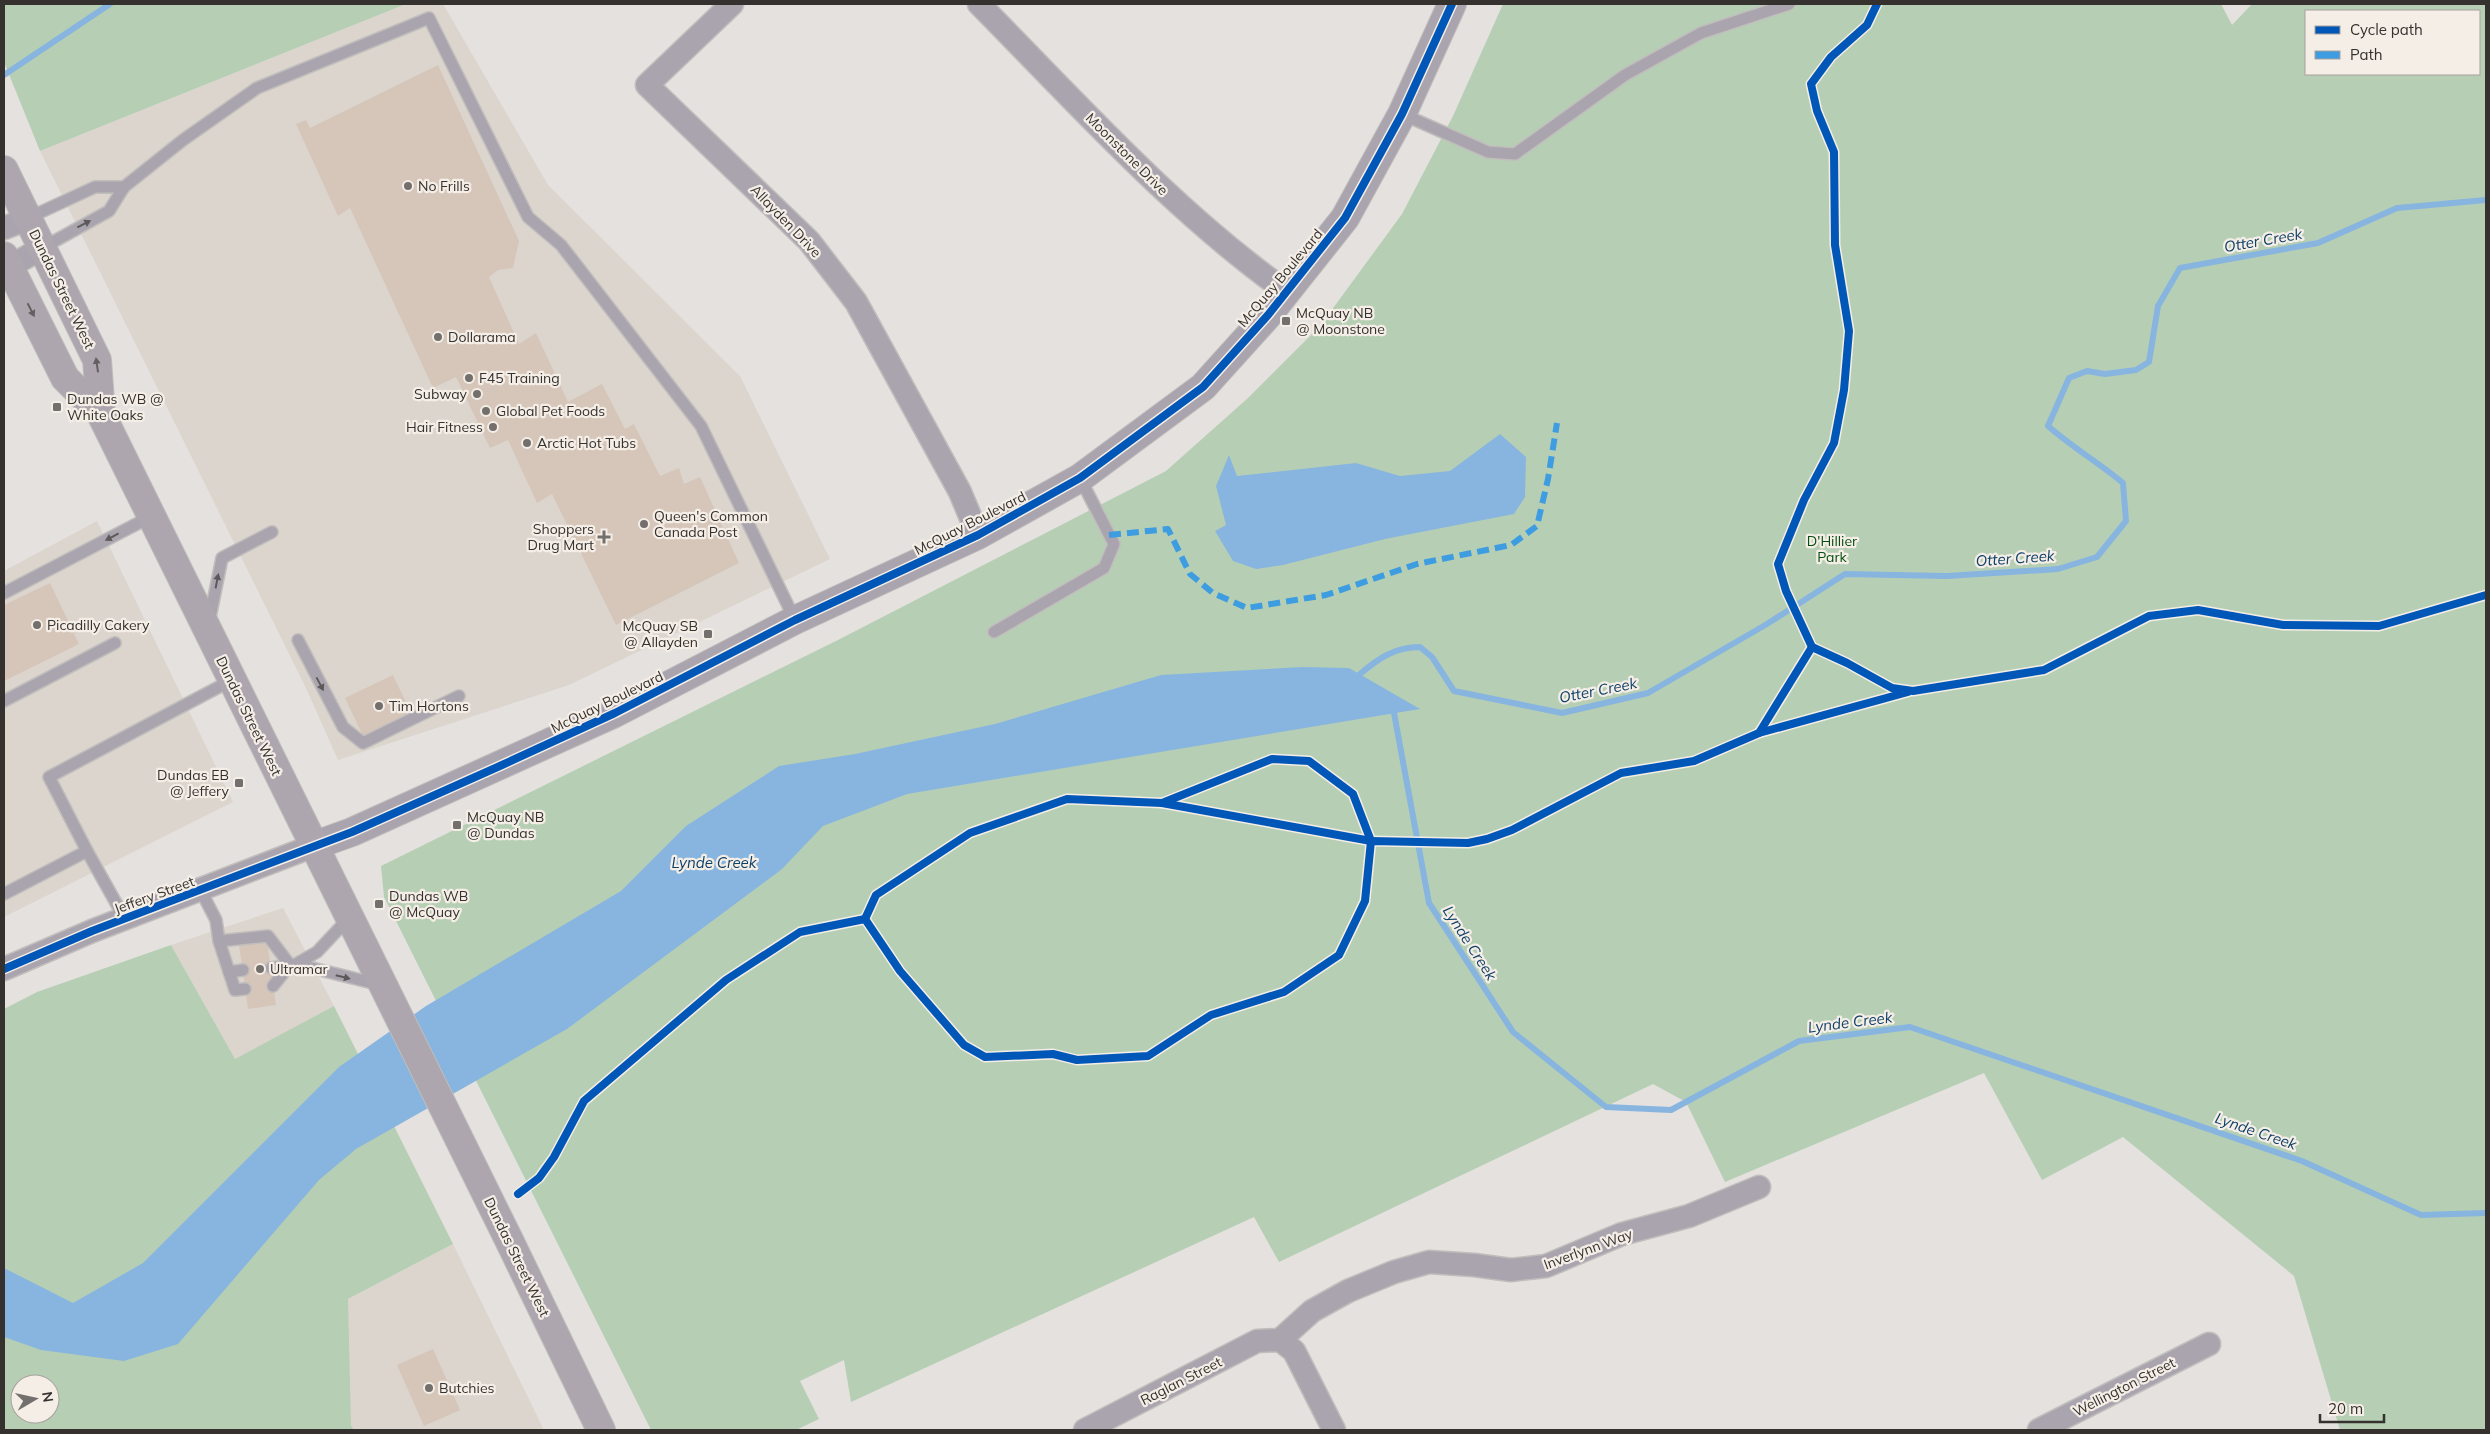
<svg xmlns="http://www.w3.org/2000/svg" width="2490" height="1434" font-family="Mulish,sans-serif">
<rect width="100%" height="100%" fill="#e4e1de"/>
<g fill="#dcd5cd">
<polygon points="406,4 443,4 548,185 740,376 830,559 569,685 338,760 305,686 40,151"/>
<polygon points="97,521 233,802 4,917 4,571"/>
<polygon points="283,908 334,1006 235,1060 171,945"/>
<polygon points="453,1244 544,1430 354,1430 301,1324"/>
</g>
<g fill="#b6cfb4" fill-rule="evenodd">
<polygon points="4,4 406,4 40,151 4,62"/>
<path d="M1503 4H2221L2232 25 2252 4H2486V1430H2340L2294 1276 2123 1137 2042 1180 1984 1073 1725 1182 1686 1102 1653 1084 1279 1262 1254 1217 851 1402 844 1360 800 1381 819 1419 796 1430H651L384 897 381 866 838 640 1166 471 1248 398 1320 326 1402 214 1453 116ZM2306 11H2479V74H2306Z"/>
<path d="M171 945 235 1059 334 1006 453 1244 348 1299 351 1425 354 1430H4V1009L37 992ZM20 1384H50V1414H20Z"/>
</g>
<g fill="#88b5df">
<polygon points="1500,434 1526,457 1525,497 1514,514 1385,539 1283,565 1256,569 1233,561 1215,531 1226,525 1216,486 1229,455 1237,476 1356,463 1400,476 1450,471"/>
<polygon points="1302,667 1349,668 1420,709 907,794 823,826 782,869 567,1029 356,1149 319,1180 178,1344 124,1361 41,1350 4,1337 4,1268 73,1303 143,1263 339,1067 426,1006 621,891 686,826 779,766 855,754 995,724 1161,675"/>
</g>
<g fill="none" stroke-linecap="round" stroke-linejoin="round">
<g stroke="#88b5df" stroke-width="6">
<polyline points="4,75 110,4"/>
<path d="M1360 674C1379 658 1395 647 1420 647L1432 657 1454 691 1562 713 1648 693 1767 624 1845 574 1947 576 2058 569 2097 557 2126 521 2123 483C2099 463 2072 447 2048 426L2069 378 2087 371 2105 374 2136 370 2149 362 2158 306 2180 268 2318 243 2397 208 2486 200"/>
<polyline points="1394,713 1429,903 1513,1032 1606,1107 1671,1110 1799,1041 1910,1027 2302,1161 2421,1215 2486,1213"/>
</g>
</g>
<g fill="#d5c6b9">
<polygon points="438,65 519,241 513,268 498,270 489,277 519,344 536,333 568,402 602,384 625,429 634,424 660,476 679,468 684,484 700,477 739,563 616,625 552,494 537,503 508,440 490,448 456,377 433,388 350,208 338,216 296,124 306,120 310,128"/>
<polygon points="50,583 79,644 4,681 4,605"/>
<polygon points="393,675 412,715 364,738 345,698"/>
<polygon points="267,941 276,1005 248,1009 239,945"/>
<polygon points="433,1349 460,1410 424,1426 397,1365"/>
</g>
<g fill="none" stroke-linecap="round" stroke-linejoin="round">
<defs>
<g id="service">
<polyline points="1402,114 1488,152 1515,154 1625,75 1701,33 1789,4"/>
<polyline points="28,218 95,187 124,187"/>
<polyline points="42,248 109,211 124,187 183,140 257,88 429,18 528,217 561,245 701,426 795,620"/>
<polyline points="4,593 152,516"/>
<polyline points="209,622 222,558 272,532"/>
<polyline points="994,632 1104,568 1114,544 1080,478"/>
<polyline points="298,640 343,727 363,743 459,696"/>
<polyline points="4,701 115,643"/>
<polyline points="87,851 49,777 232,680"/>
<polyline points="201,891 216,920 219,941 235,990 245,989"/>
<polyline points="4,894 87,851 125,919"/>
<polyline points="349,918 317,952 296,964 381,985"/>
<polyline points="219,941 268,936 290,965"/>
<polyline points="271,968 294,965"/>
<polyline points="229,972 243,970"/>
<polyline points="273,986 290,965"/>
</g>
<g id="minor">
<polyline points="732,4 647,85 809,241 856,302 960,492 978,535"/>
<path d="M979 4C1078 104 1172 210 1287 292"/>
<polyline points="4,228 27,219"/>
<polyline points="4,270 42,248"/>
<polyline points="4,969 92,931 313,846"/>
<polyline points="1280,1340 1312,1311 1348,1291 1394,1272 1429,1262 1474,1265 1511,1270 1546,1266 1622,1234 1689,1216 1759,1187"/>
<polyline points="1280,1340 1294,1351 1334,1430"/>
<polyline points="1085,1430 1257,1341 1280,1340"/>
<polyline points="2039,1430 2209,1344"/>
</g>
<polyline id="tertiary" points="313,846 352,832 615,713 795,620 978,535 1080,478 1203,387 1268,315 1345,218 1402,114 1452,4"/>
<g id="primary">
<polyline points="4,170 97,360 101,414"/>
<polyline points="4,256 65,378 101,414 508,1238 601,1430"/>
</g>
</defs>
<use href="#service" stroke="#c0bebc" stroke-width="14"/>
<use href="#minor" stroke="#c0bebc" stroke-width="25"/>
<use href="#tertiary" stroke="#c0bebc" stroke-width="30"/>
<use href="#primary" stroke="#c0bebc" stroke-width="30"/>
<use href="#service" stroke="#aaa4ae" stroke-width="11"/>
<use href="#minor" stroke="#aaa4ae" stroke-width="22"/>
<use href="#tertiary" stroke="#aaa4ae" stroke-width="28"/>
<use href="#primary" stroke="#ada6ae" stroke-width="28"/>
<polyline stroke="#3e9de1" stroke-width="6" stroke-dasharray="12 6" stroke-linecap="butt" points="1109,535 1168,529 1190,574 1213,593 1247,608 1326,595 1417,564 1511,545 1537,526 1548,479 1557,423"/>
<defs>
<g id="cycleway">
<polyline points="1877,4 1867,25 1831,57 1811,84 1817,111 1834,152 1835,245 1849,331 1844,390 1834,443 1804,500 1778,564 1786,591 1812,647 1847,663 1892,688 1913,691 2044,670 2149,616 2198,610 2283,625 2379,626 2486,595"/>
<polyline points="1759,733 1908,692"/>
<polyline points="1162,803 1371,841"/>
<polyline points="865,919 876,895 970,833 1067,799 1162,803 1272,759 1309,761 1353,794 1371,841"/>
<polyline points="4,969 92,931 352,832 502,765 615,713 795,620 978,535 1080,478 1203,387 1268,315 1345,218 1402,114 1452,4"/>
<polyline points="518,1194 539,1178 554,1157 584,1101 726,980 800,932 865,919 900,971 964,1045 985,1057 1053,1054 1077,1060 1148,1056 1211,1015 1284,992 1339,955 1365,901 1371,841 1468,843 1487,839 1512,830 1621,773 1694,761 1759,733 1812,647"/>
</g>
</defs>
<use href="#cycleway" stroke="#f5eee7" stroke-width="11"/>
<use href="#cycleway" stroke="#0057b8" stroke-width="8"/>
</g>
<defs><path id="oneway-solid" d="M-6-.8H1V-3.2L6.5 0L1 3.2V.8H-6Z" transform="scale(1.25)"/></defs>
<g fill="#5d595b">
<use href="#oneway-solid" transform="translate(84 224) rotate(-27)"/>
<use href="#oneway-solid" transform="translate(112 537) rotate(152)"/>
<use href="#oneway-solid" transform="translate(217 581) rotate(-79)"/>
<use href="#oneway-solid" transform="translate(320 684) rotate(62)"/>
<use href="#oneway-solid" transform="translate(343 977) rotate(14)"/>
</g>
<g fill="#646061">
<use href="#oneway-solid" transform="translate(31 310) rotate(63)"/>
<use href="#oneway-solid" transform="translate(97 365) rotate(-98)"/>
</g>
<g fill="#726f6c" stroke="#f5eee7" stroke-width="2">
<circle cx="408" cy="186" r="5"/>
<rect x="1281" y="316" width="10" height="10" rx="2.5"/>
<circle cx="438" cy="337" r="5"/>
<circle cx="469" cy="378" r="5"/>
<circle cx="477" cy="394" r="5"/>
<rect x="52" y="402" width="10" height="10" rx="2.5"/>
<circle cx="486" cy="411" r="5"/>
<circle cx="493" cy="427" r="5"/>
<circle cx="527" cy="443" r="5"/>
<circle cx="644" cy="524" r="5"/>
<path d="M601.5 529.5h5v5h5v5h-5v5h-5v-5h-5v-5h5z"/>
<circle cx="37" cy="625" r="5"/>
<rect x="703" y="629" width="10" height="10" rx="2.5"/>
<circle cx="379" cy="706" r="5"/>
<rect x="234" y="778" width="10" height="10" rx="2.5"/>
<rect x="452" y="820" width="10" height="10" rx="2.5"/>
<rect x="374" y="899" width="10" height="10" rx="2.5"/>
<circle cx="260" cy="969" r="5"/>
<circle cx="429" cy="1388" r="5"/>
</g>
<g text-anchor="middle" dominant-baseline="central" stroke-width="4.5" stroke-linejoin="round" paint-order="stroke">
<g font-size="14" fill="#34312e" stroke="#f5eee7">
<text transform="translate(1127 154) rotate(45)">Moonstone Drive</text>
<text transform="translate(786 221) rotate(46)">Allayden Drive</text>
<text transform="translate(1280 278) rotate(-50)">McQuay Boulevard</text>
<text transform="translate(62 289) rotate(64)">Dundas Street West</text>
<text transform="translate(970 523) rotate(-27)">McQuay Boulevard</text>
<text transform="translate(607 702) rotate(-26)">McQuay Boulevard</text>
<text transform="translate(249 716) rotate(64)">Dundas Street West</text>
<text transform="translate(154 895) rotate(-20)">Jeffery Street</text>
<text transform="translate(1588 1249) rotate(-20)">Inverlynn Way</text>
<text transform="translate(517 1257) rotate(64)">Dundas Street West</text>
<text transform="translate(1181 1381) rotate(-27)">Raglan Street</text>
<text transform="translate(2124 1387) rotate(-27)">Wellington Street</text>
</g>
<g font-size="14" fill="#34312e" stroke="#f5eee7" text-anchor="start">
<text x="418" y="186">No Frills</text>
<text x="1296" y="313">McQuay NB<tspan x="1296" dy="16">@ Moonstone</tspan></text>
<text x="448" y="337">Dollarama</text>
<text x="479" y="378">F45 Training</text>
<text x="467" y="394" text-anchor="end">Subway</text>
<text x="67" y="399">Dundas WB @<tspan x="67" dy="16">White Oaks</tspan></text>
<text x="496" y="411">Global Pet Foods</text>
<text x="483" y="427" text-anchor="end">Hair Fitness</text>
<text x="537" y="443">Arctic Hot Tubs</text>
<text x="654" y="516">Queen's Common<tspan x="654" dy="16">Canada Post</tspan></text>
<text x="594" y="529" text-anchor="end">Shoppers<tspan x="594" dy="16">Drug Mart</tspan></text>
<text x="47" y="625">Picadilly Cakery</text>
<text x="698" y="626" text-anchor="end">McQuay SB<tspan x="698" dy="16">@ Allayden</tspan></text>
<text x="389" y="706">Tim Hortons</text>
<text x="229" y="775" text-anchor="end">Dundas EB<tspan x="229" dy="16">@ Jeffery</tspan></text>
<text x="467" y="817">McQuay NB<tspan x="467" dy="16">@ Dundas</tspan></text>
<text x="389" y="896">Dundas WB<tspan x="389" dy="16">@ McQuay</tspan></text>
<text x="270" y="969">Ultramar</text>
<text x="439" y="1388">Butchies</text>
</g>
<g font-size="14" fill="#034e11" stroke="#f5eee7">
<text x="1832" y="541">D'Hillier<tspan x="1832" dy="16">Park</tspan></text>
</g>
<g font-size="15" font-style="italic" fill="#0e4068" stroke="#f5eee7">
<text transform="translate(2263 240) rotate(-10)">Otter Creek</text>
<text transform="translate(2015 558) rotate(-4)">Otter Creek</text>
<text transform="translate(1598 690) rotate(-11)">Otter Creek</text>
<text x="714" y="862">Lynde Creek</text>
<text transform="translate(1470 943) rotate(57)">Lynde Creek</text>
<text transform="translate(1850 1022) rotate(-7)">Lynde Creek</text>
<text transform="translate(2256 1131) rotate(19)">Lynde Creek</text>
</g>
</g>
<rect width="2490" height="1434" fill="none" stroke="#34312e" stroke-width="10"/>
<rect x="2305" y="10" width="175" height="65" fill="#f5eee7" stroke="#a8a29d"/>
<rect x="2315" y="26" width="25" height="8" fill="#0057b8" stroke="#a8a29d"/>
<text x="2350" y="35" font-size="15" fill="#34312e">Cycle path</text>
<rect x="2315" y="51" width="25" height="8" fill="#3e9de1" stroke="#a8a29d"/>
<text x="2350" y="60" font-size="15" fill="#34312e">Path</text>
<g transform="translate(35 1399) rotate(81)"><circle r="24" fill="#f5eee7" stroke="#a8a29d"/>
<path d="M0-4L9 19L0 12L-9 19Z" fill="#726f6c"/>
<text y="-8" font-size="14" font-weight="bold" text-anchor="middle" fill="#34312e">N</text>
</g>
<path d="M2320 1414v8h64v-8" fill="none" stroke="#34312e" stroke-width="2.5"/>
<text x="2328" y="1414" font-size="15" fill="#34312e" stroke="#f5eee7" stroke-width="4" paint-order="stroke">20 m</text>
</svg>
